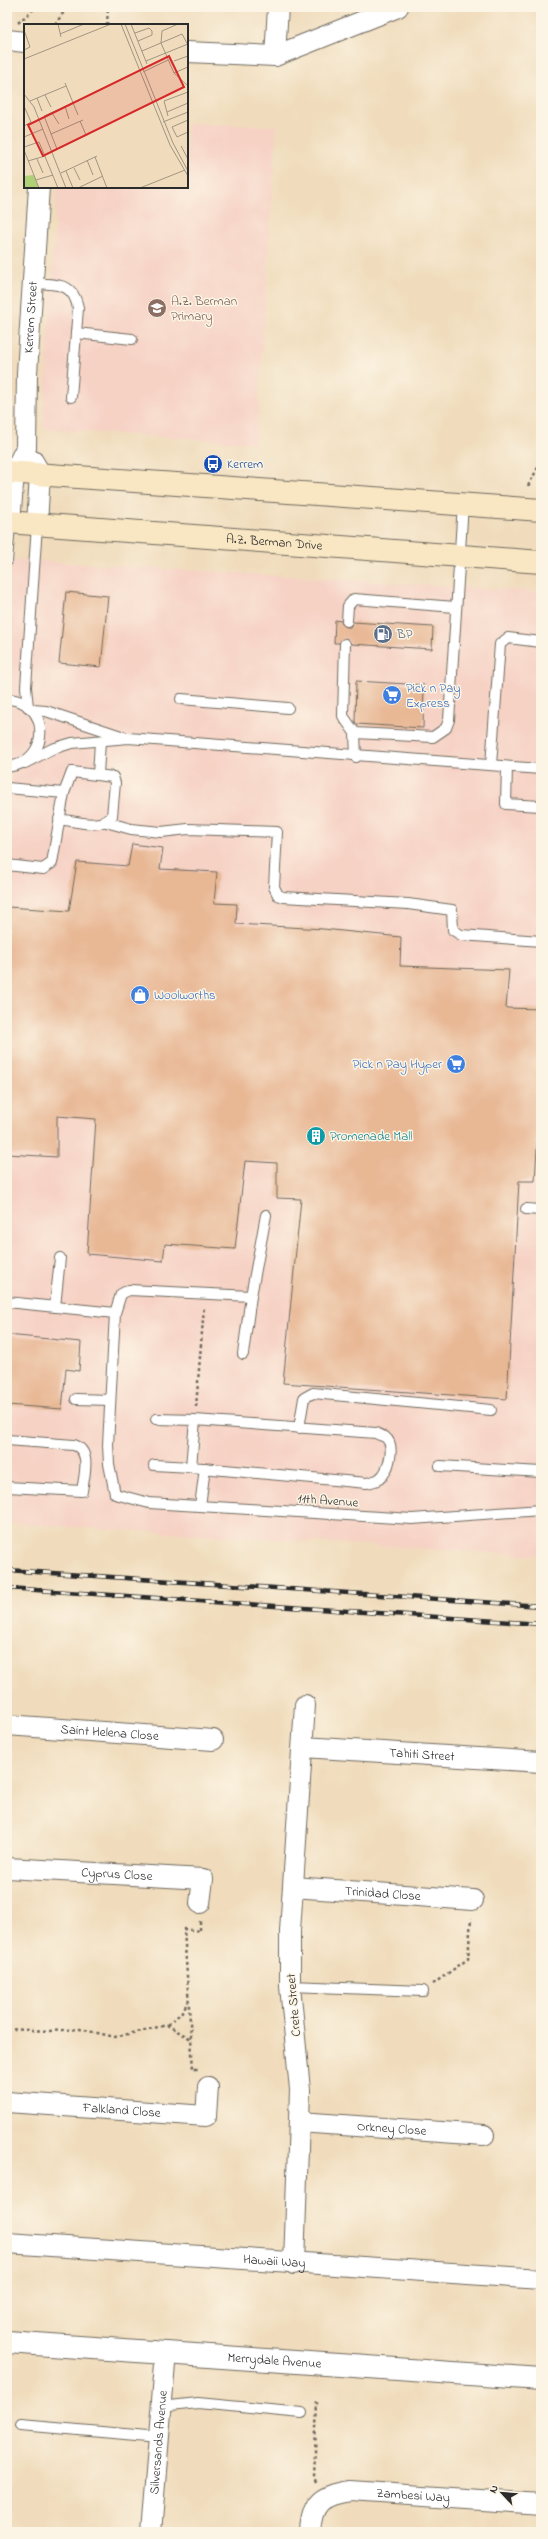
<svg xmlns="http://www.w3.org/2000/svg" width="548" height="2539" font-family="'Indie Flower',sans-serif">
<rect width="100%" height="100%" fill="#fcf5e5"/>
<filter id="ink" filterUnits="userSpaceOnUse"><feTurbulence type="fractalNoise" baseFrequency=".025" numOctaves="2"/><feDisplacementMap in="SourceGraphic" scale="8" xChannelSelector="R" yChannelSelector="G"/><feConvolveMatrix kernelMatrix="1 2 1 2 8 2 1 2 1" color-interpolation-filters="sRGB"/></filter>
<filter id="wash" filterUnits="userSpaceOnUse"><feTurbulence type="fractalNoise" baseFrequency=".012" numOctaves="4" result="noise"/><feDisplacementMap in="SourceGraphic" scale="16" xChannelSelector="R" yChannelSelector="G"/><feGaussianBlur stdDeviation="0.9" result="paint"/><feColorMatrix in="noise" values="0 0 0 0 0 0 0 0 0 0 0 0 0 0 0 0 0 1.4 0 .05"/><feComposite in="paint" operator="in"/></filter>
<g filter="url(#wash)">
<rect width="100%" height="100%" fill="#f0dcbc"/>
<g fill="#f6d2c5">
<polygon points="187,123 277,126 256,443 43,429 57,187 187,187"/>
<polygon points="7,559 541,592 541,1556 7,1523"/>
</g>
<g id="blocks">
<g fill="#e8b794">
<polygon points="66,592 108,596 101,667 59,663"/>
<polygon points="335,620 341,621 346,627 350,627 353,622 433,627 432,649 351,644 346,638 339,643 334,643"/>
<polygon points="356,681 424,685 423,728 356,724 355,721"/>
<polygon points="132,844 163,848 160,869 217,872 214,903 237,904 236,924 323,929 401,937 400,966 509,970 506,1008 541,1009 541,1083 535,1181 519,1181 507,1399 283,1383 301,1199 277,1198 277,1163 245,1161 235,1249 165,1244 163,1261 87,1254 96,1119 57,1116 57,1157 7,1154 7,907 69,911 77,862 128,866"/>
<polygon points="7,1335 81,1342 79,1371 66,1369 62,1409 7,1405"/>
</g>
</g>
</g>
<g filter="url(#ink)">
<use href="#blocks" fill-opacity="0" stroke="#70695e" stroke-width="1"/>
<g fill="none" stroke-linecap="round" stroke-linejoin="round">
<defs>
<g id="service">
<path d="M32 283C56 285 73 281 78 308L71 397"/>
<polyline points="76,333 132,339"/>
<polyline points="7,561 10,523"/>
<polyline points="347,621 348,606 354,599 455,607"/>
<polyline points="345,644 343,716 355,733 356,757"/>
<path d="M7 699C51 700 52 763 7 767"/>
<polyline points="181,699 288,708"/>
<polyline points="28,707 26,687 37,525"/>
<polyline points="32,710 46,711 124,737"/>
<polyline points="355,733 433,737 446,728 449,720 463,504"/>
<polyline points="25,763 52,749 72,743 128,738 541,769"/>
<polyline points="491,765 500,644 508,638 541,642"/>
<polyline points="507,767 506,804 541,806"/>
<polyline points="98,774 100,742"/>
<polyline points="7,788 64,793"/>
<polyline points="106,822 131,829 161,832 188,829 277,832 274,887 278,895 283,897 408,904 452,910 453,930 461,935 541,941"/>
<path d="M7 865 43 869 52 863 64 793 72 772 113 777 115 783 112 816C101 830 74 821 59 819"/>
<polyline points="526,1209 541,1210"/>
<polyline points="7,1302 115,1313 121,1294 129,1290 251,1296 266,1215"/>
<polyline points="55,1307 60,1258"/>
<polyline points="115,1313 108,1445 109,1464 115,1494 149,1503 412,1519 541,1510"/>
<polyline points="243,1354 251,1296"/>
<polyline points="76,1399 110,1400"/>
<path d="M156 1419 195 1420 376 1433C379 1435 383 1436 385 1437 396 1445 389 1472 379 1479 376 1481 371 1482 367 1483L191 1467 195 1420"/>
<polyline points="299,1428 304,1398 313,1393 491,1410"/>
<path d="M7 1440 74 1445C92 1451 84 1476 82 1491L7 1487"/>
<polyline points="154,1465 191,1467"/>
<polyline points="440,1466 541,1472"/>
<polyline points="200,1506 205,1468"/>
<polyline points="290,1986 423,1991"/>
<polyline points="161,2407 198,2403 302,2413"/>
<polyline points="21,2425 159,2437"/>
</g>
<g id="minor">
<polyline points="7,40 25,42"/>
<polyline points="187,52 275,56 398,7"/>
<polyline points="275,56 278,7"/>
<polyline points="33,461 40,473 37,525"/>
<path id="s1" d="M10 523 14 472 26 448 27 373 39 187"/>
<path id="s2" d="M7 1725 213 1740"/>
<path id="s3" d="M303 1747 541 1762"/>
<path id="s4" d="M7 1868 203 1879 200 1903"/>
<path id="s5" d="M293 1887 473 1900"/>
<path id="s6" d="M7 2102 206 2116 208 2087"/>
<path id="s7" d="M299 2122 484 2135"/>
<path id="s8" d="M7 2243 541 2279"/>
<polyline points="294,2264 300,2090 290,1986 290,1931 305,1705"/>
<path id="s9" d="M151 2532 166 2352"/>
<path id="s10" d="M310 2532C312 2502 322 2495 350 2491L541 2504"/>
</g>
<g id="tertiary">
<path id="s11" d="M7 2342 541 2379"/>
</g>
<g id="secondary">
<polyline points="7,472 541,510"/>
<path id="s12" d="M7 522 541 562"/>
</g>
</defs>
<use href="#service" stroke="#70695e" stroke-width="12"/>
<use href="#minor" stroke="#70695e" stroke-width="22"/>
<use href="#tertiary" stroke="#70695e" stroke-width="24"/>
<use href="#secondary" stroke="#70695e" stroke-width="24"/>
<g stroke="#70695e" stroke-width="2.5" stroke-dasharray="3 3" stroke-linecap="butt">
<polyline points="18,23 36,7"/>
<polyline points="55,25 67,7"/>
<polyline points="107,25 108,7"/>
<polyline points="528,486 541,462"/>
<polyline points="196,1407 204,1307"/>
<polyline points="200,1921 200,1931 184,1929 193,2069 200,2069"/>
<polyline points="433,1984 468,1959 471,1918"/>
<polyline points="168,2025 181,2013 188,2002"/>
<polyline points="7,2029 50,2031 80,2029 115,2037 167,2025 191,2039"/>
<polyline points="316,2482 314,2477 317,2402"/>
</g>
<use href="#service" stroke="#fff" stroke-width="10"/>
<use href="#minor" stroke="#fff" stroke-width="20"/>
<use href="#tertiary" stroke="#fff" stroke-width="22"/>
<use href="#secondary" stroke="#f9e7c3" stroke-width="22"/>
<defs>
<g id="rail">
<polyline points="7,1570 541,1606"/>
<polyline points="7,1588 541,1624"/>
</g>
</defs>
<use href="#rail" stroke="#2b2b2b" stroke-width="4.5"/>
<use href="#rail" stroke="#fcf5e5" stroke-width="3" stroke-dasharray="9" stroke-linecap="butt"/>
</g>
</g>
<defs>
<symbol id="school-disc" viewBox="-11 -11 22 22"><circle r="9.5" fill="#8d6e63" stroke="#fcf5e5"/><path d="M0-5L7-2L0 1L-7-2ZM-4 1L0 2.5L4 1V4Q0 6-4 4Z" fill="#fff"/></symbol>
<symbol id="bus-disc" viewBox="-11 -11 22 22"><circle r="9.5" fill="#1a4fb4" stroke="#fcf5e5"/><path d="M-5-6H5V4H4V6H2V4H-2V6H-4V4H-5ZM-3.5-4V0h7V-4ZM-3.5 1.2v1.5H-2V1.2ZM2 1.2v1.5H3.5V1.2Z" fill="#fff"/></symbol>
<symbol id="fuel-disc" viewBox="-11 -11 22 22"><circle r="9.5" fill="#5c6f8a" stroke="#fcf5e5"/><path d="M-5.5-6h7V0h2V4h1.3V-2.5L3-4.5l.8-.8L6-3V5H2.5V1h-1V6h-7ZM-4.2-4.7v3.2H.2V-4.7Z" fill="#fff"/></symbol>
<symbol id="supermarket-disc" viewBox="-11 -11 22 22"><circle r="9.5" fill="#3f7fe0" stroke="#fcf5e5"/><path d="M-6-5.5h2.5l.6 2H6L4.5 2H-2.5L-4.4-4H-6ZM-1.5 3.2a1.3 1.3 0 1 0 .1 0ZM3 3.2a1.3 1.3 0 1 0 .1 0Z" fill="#fff"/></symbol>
<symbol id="shop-disc" viewBox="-11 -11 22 22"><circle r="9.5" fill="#3f7fe0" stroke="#fcf5e5"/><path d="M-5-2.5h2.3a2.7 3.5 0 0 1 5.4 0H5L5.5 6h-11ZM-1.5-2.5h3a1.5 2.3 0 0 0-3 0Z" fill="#fff"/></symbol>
<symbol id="building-disc" viewBox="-11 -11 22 22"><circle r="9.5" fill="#0f9aa8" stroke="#fcf5e5"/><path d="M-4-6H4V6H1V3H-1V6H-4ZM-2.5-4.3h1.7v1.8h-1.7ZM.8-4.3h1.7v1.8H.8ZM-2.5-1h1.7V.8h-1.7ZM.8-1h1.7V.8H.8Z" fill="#fff"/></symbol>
</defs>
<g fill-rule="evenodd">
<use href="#school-disc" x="146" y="297" width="22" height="22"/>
<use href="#bus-disc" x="202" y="453" width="22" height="22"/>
<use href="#fuel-disc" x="372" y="623" width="22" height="22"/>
<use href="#supermarket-disc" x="381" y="684" width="22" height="22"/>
<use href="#shop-disc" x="129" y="984" width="22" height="22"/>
<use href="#supermarket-disc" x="445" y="1053" width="22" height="22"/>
<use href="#building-disc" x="305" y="1125" width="22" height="22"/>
</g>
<g text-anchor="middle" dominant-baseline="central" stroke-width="3" stroke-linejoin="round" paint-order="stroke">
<g font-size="13" fill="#785e54" stroke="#fcf5e5" text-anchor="start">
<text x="171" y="301">A.Z. Berman<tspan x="171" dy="15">Primary</tspan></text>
</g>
<g font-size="13" fill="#2b2b2b" stroke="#fcf5e5">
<text stroke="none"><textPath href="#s1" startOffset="209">Kerrem Street</textPath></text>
<text stroke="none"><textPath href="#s12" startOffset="268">A.Z. Berman Drive</textPath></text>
<text transform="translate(328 1501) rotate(4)">11th Avenue</text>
<text stroke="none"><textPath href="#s2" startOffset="103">Saint Helena Close</textPath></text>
<text stroke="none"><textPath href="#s3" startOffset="119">Tahiti Street</textPath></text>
<text stroke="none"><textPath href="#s4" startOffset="110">Cyprus Close</textPath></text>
<text stroke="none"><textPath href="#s5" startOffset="90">Trinidad Close</textPath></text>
<text transform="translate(294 2005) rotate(-95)">Crete Street</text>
<text stroke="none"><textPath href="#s6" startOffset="115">Falkland Close</textPath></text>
<text stroke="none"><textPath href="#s7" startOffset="93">Orkney Close</textPath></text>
<text stroke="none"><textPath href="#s8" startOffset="268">Hawaii Way</textPath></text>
<text stroke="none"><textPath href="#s11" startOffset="268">Merrydale Avenue</textPath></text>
<text stroke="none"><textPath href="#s9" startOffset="90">Silversands Avenue</textPath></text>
<text stroke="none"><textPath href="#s10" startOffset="128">Zambesi Way</textPath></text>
</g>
<g font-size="13" fill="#164399" stroke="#fcf5e5" text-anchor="start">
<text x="227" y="464">Kerrem</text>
</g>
<g font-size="13" fill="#4e5e75" stroke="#fcf5e5" text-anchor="start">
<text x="397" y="634">BP</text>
</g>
<g font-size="13" fill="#366cbe" stroke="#fcf5e5" text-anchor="start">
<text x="406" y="688">Pick n Pay<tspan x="406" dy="15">Express</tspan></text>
<text x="154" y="995">Woolworths</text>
<text x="442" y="1064" text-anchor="end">Pick n Pay Hyper</text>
</g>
<g font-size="13" fill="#0d838f" stroke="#fcf5e5" text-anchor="start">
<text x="330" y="1136">Promenade Mall</text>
</g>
</g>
<g transform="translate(24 24)">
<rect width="164" height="164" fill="#f0dcbc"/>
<path d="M10 151 15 164H1L0 152Z" fill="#b0d078"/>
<path fill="none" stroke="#a19582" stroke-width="1" d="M34 0 37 13M97 0 146 121 164 152M101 0 149 119 164 147M107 0 123 40M154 0 138 7 137 19 150 49 164 62M0 6 6 23 0 26M111 9 125 4 128 7V11L114 17M36 10 60 0M118 27 158 10 164 21M0 35 87 0M122 37 164 20M150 37 164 32M119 48 144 36M150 49 164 43M41 59 54 91M0 70 10 83 42 164M21 71 27 83M13 74 18 87M6 77 42 62M0 82 7 98 0 102M41 82 45 95M143 88 164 79M28 89 35 100M144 92 140 77 164 68M164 96 148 103 153 113 164 108M56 97 62 111M139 98 164 88M27 110 59 96M0 113 19 105M157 122 164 135M0 123 15 118 34 164M33 125 20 92 49 79M0 126 15 164M28 127 65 110M71 133 83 164M13 135 19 149M63 136 69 151M4 137 21 132M50 144 56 156M42 147 49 164M37 149 73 132M12 156 29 151M54 164 79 152M116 164 161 146"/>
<path fill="#d62828" fill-opacity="0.15" stroke="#d62828" stroke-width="2" d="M145 32 160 63 19 132 4 101Z"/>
<rect width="164" height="164" fill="none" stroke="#2b2b2b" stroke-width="2"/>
</g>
<rect width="548" height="2539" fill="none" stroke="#fcf5e5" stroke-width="24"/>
<g transform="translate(502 2493) rotate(296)" stroke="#fcf5e5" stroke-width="3" paint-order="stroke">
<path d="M0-3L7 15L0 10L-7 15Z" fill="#2b2b2b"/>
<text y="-6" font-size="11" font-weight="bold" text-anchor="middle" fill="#2b2b2b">N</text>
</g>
</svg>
